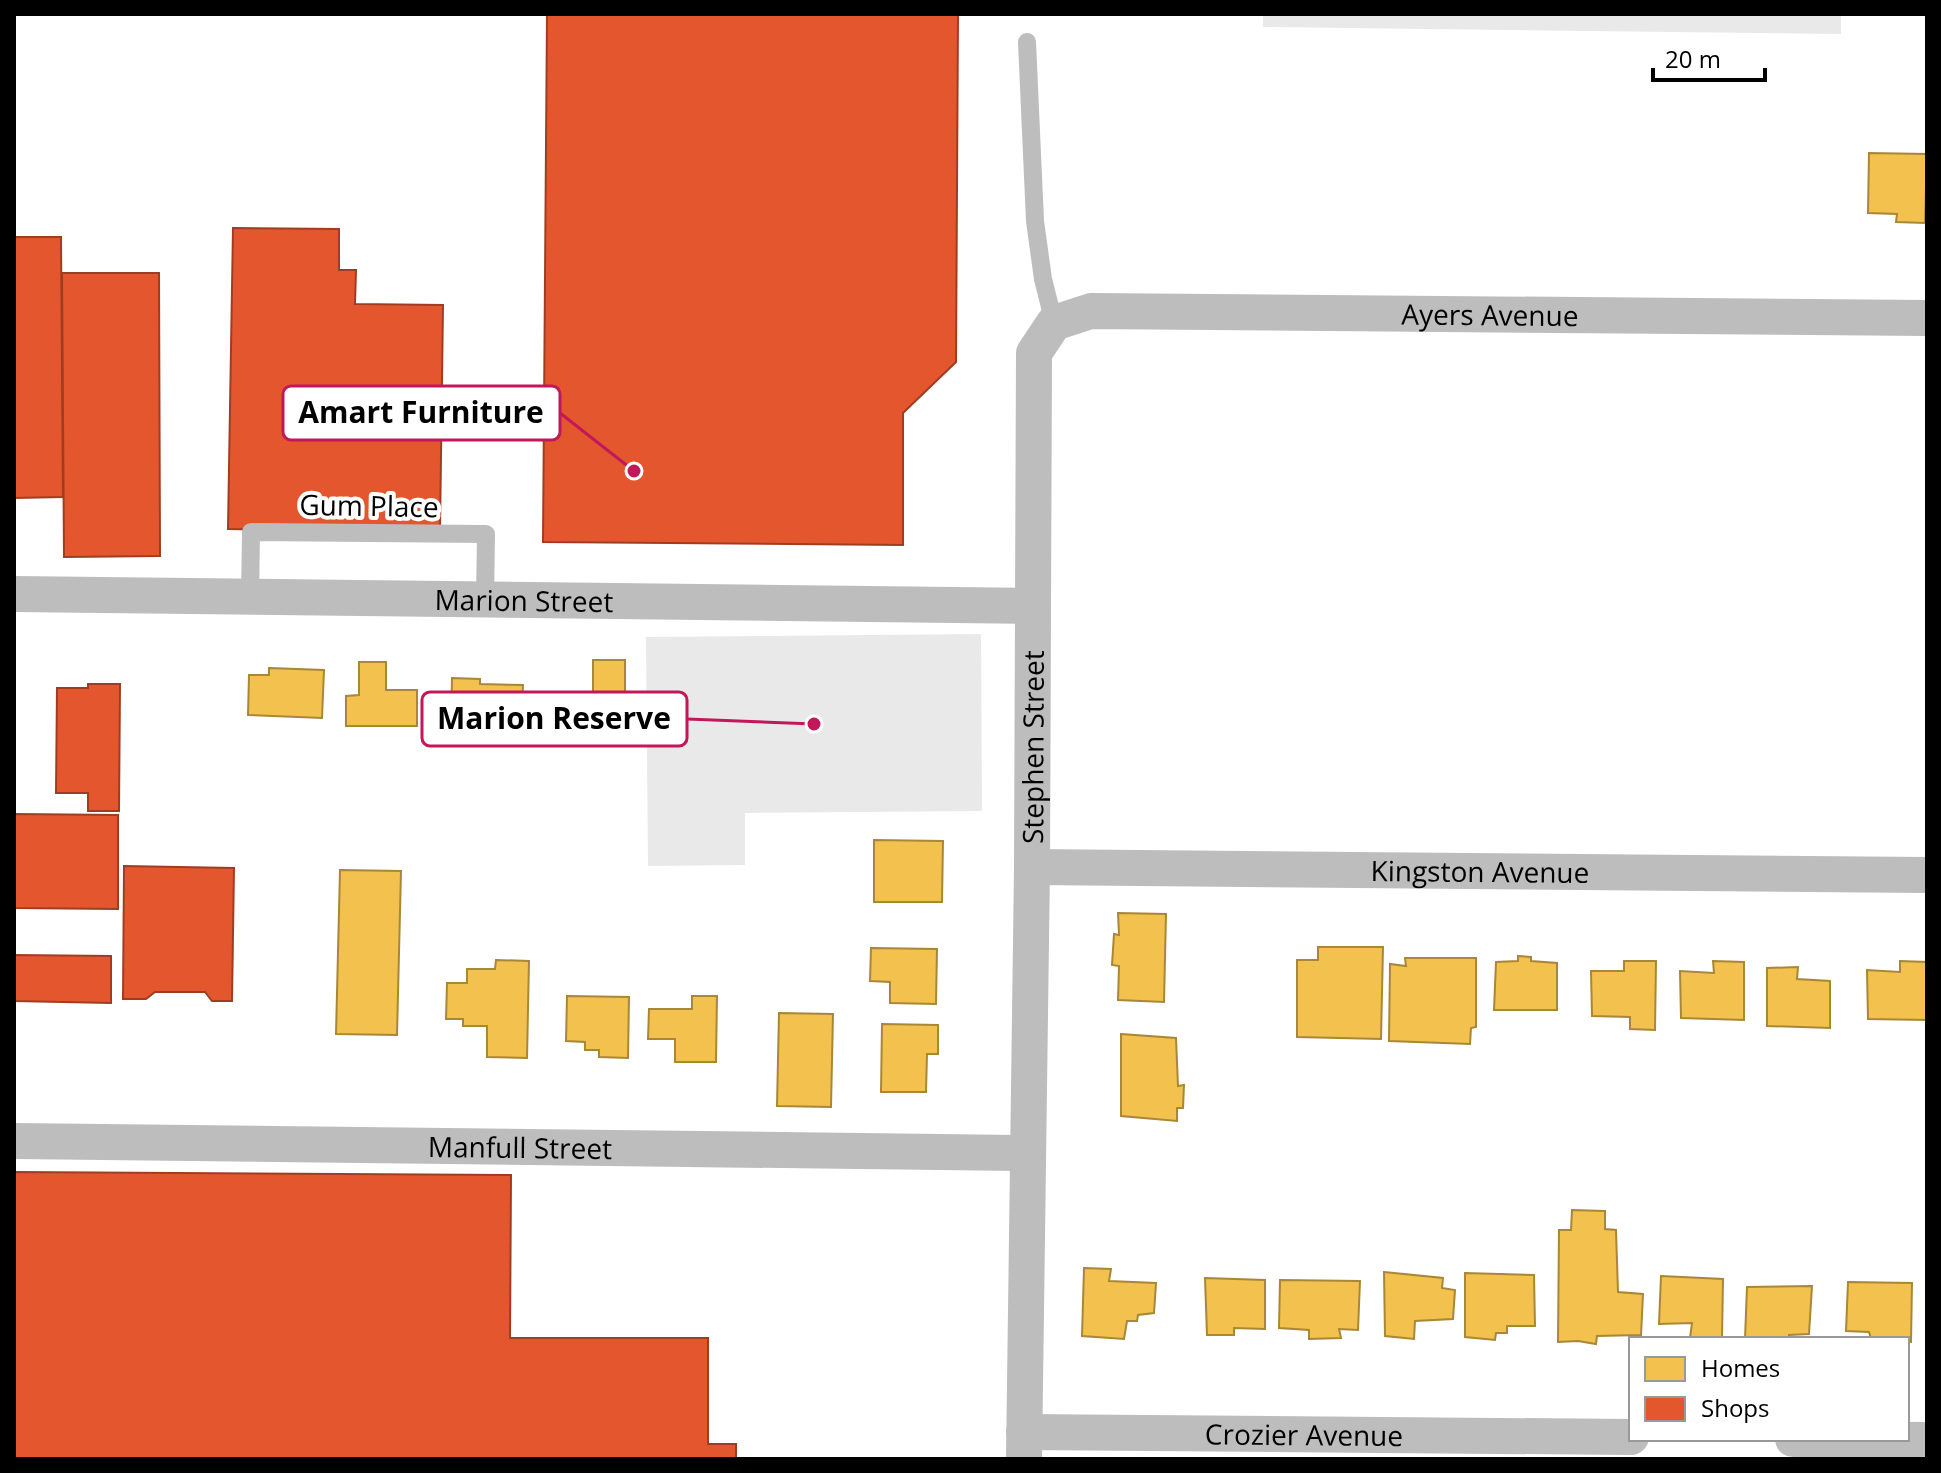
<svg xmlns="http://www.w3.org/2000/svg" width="1941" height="1473" font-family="'Open Sans',sans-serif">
<rect width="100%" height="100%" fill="#fff"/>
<g fill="#e9e9e9">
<polygon points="1263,14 1841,14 1841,34 1263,27"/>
<polygon points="981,634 982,811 745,813 745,865 648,866 646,637"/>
</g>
<g fill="#f2c14e" stroke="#a98737" stroke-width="2">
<polygon points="1869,153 1927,154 1925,223 1896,222 1897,214 1868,213"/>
<polygon points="593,660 625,660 625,740 569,740 568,699 593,699"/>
<polygon points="359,662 386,662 386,690 417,690 417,726 346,726 346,696 359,695"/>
<polygon points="269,668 324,670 322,718 248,715 249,675 269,675"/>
<polygon points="452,678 480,679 480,684 523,685 521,730 451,728"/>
<polygon points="874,840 943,841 942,902 874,902"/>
<polygon points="340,870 401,871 397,1035 336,1034"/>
<polygon points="1118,913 1166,914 1164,1002 1118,1000 1119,966 1112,965 1114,934 1119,935"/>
<polygon points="1318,947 1383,947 1381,1039 1297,1037 1297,960 1318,960"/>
<polygon points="871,948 937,949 936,1004 890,1003 890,982 870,981"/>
<polygon points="1518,956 1531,957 1531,961 1557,963 1557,1010 1494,1010 1496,962 1518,961"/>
<polygon points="1405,958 1476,958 1476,1027 1471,1028 1470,1044 1389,1041 1390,964 1406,966"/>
<polygon points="496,960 529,961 527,1058 487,1057 487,1026 463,1026 463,1019 446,1019 447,983 467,983 467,969 495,969"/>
<polygon points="1624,961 1656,961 1655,1030 1630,1029 1630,1017 1592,1016 1591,971 1624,971"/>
<polygon points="1713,961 1744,962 1744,1020 1681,1018 1680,971 1714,973"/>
<polygon points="1900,961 1927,962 1927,1020 1868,1019 1867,970 1900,972"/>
<polygon points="1798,967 1797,979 1830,981 1830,1028 1767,1026 1767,968"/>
<polygon points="567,996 629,997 628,1058 599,1057 599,1050 585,1050 585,1042 566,1041"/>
<polygon points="692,996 717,996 716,1062 675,1062 675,1039 648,1039 649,1009 692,1009"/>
<polygon points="779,1013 833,1014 831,1107 777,1106"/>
<polygon points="882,1024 938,1025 938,1054 927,1054 926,1092 881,1092"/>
<polygon points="1121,1034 1176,1038 1178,1086 1184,1085 1183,1108 1177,1108 1177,1121 1121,1116"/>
<polygon points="1572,1210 1605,1211 1605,1229 1616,1230 1618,1292 1643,1294 1641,1335 1597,1336 1596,1344 1578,1341 1558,1342 1559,1230 1571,1230"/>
<polygon points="1084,1268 1111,1269 1109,1281 1156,1283 1154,1313 1138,1315 1137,1321 1127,1321 1124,1339 1082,1336"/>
<polygon points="1384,1272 1443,1278 1442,1288 1455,1290 1453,1319 1415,1321 1414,1339 1385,1336"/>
<polygon points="1465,1273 1534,1275 1535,1326 1507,1326 1507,1333 1496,1333 1495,1340 1465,1337"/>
<polygon points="1661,1276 1723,1279 1722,1338 1690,1338 1692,1323 1659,1324"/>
<polygon points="1205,1278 1265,1280 1265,1329 1234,1328 1234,1335 1207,1335"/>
<polygon points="1280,1280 1360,1281 1358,1330 1339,1329 1341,1338 1309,1339 1309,1330 1279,1328"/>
<polygon points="1848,1282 1912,1283 1911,1342 1907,1342 1907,1339 1871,1339 1869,1332 1846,1331"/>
<polygon points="1812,1286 1809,1334 1789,1335 1789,1339 1745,1339 1747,1287"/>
</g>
<g fill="#e4572e" stroke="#a03d20" stroke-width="2">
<polygon points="547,14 958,14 956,362 903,413 903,545 543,542"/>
<polygon points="233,228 339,229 339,270 356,270 355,304 443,305 440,532 228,529"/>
<polygon points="14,237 61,237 63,497 14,498"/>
<polygon points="62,273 159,273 160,556 64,557"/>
<polygon points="88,684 120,684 119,811 88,811 88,793 56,793 57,688 88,688"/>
<polygon points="14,814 118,815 118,909 14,908"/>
<polygon points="124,866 234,868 232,1001 212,1001 205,992 155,992 146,999 123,999"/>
<polygon points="14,955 111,956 111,1003 14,1001"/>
<polygon points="14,1172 511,1175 510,1338 708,1338 708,1444 736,1444 736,1459 14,1459"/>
</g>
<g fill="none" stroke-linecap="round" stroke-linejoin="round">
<g stroke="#bdbdbd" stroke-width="18">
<polyline points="1027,42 1035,221 1043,279 1054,323"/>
<polyline points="250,597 251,532 486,534 485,600"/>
</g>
<g stroke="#bdbdbd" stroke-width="36">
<path id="s1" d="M14 594 1032 606"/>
<path id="s2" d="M1032 867 1927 875"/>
<path id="s3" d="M14 1141 1028 1153"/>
<path id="s4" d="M1024 1432 1631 1437"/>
<polyline points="1793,1439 1927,1440"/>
<path id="s5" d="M1024 1459 1032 867 1034 353 1054 323 1091 311 1927 318"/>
</g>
</g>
<g text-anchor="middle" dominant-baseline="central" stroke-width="8" stroke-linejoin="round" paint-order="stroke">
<g font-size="28" fill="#000" stroke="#fff">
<text stroke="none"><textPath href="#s5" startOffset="1580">Ayers Avenue</textPath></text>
<text transform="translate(369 505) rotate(1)">Gum Place</text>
<text stroke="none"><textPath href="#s1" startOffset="510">Marion Street</textPath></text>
<text stroke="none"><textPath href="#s5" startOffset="712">Stephen Street</textPath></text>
<text stroke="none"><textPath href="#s2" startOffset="448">Kingston Avenue</textPath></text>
<text stroke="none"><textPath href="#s3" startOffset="506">Manfull Street</textPath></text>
<text stroke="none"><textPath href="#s4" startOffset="280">Crozier Avenue</textPath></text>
</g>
</g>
<path fill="none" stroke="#c2185b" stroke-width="3" d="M634 471L560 413M814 724L687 719"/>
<g fill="#c2185b" stroke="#fff" stroke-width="3">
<circle cx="634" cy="471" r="8"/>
<circle cx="814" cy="724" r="8"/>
</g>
<g fill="#fff" stroke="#c2185b" stroke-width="3">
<rect x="283" y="386" width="277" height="54" rx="8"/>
<rect x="422" y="692" width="265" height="54" rx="8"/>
</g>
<g font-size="30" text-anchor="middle" font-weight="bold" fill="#000">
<text x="421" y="423">Amart Furniture</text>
<text x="554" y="729">Marion Reserve</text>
</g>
<rect width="1941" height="1473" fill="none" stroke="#000000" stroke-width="32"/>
<rect x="1629" y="1337" width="280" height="104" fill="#ffffff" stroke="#999999" stroke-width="2"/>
<rect x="1645" y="1357" width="40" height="24" fill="#f2c14e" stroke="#999999" stroke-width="2"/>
<text x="1701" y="1377" font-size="24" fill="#000000">Homes</text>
<rect x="1645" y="1397" width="40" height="24" fill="#e4572e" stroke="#999999" stroke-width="2"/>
<text x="1701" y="1417" font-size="24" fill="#000000">Shops</text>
<path d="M1653 68v12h112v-12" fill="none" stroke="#000000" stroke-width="4"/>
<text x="1665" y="68" font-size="24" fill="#000000" stroke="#ffffff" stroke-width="6" paint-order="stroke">20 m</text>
</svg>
